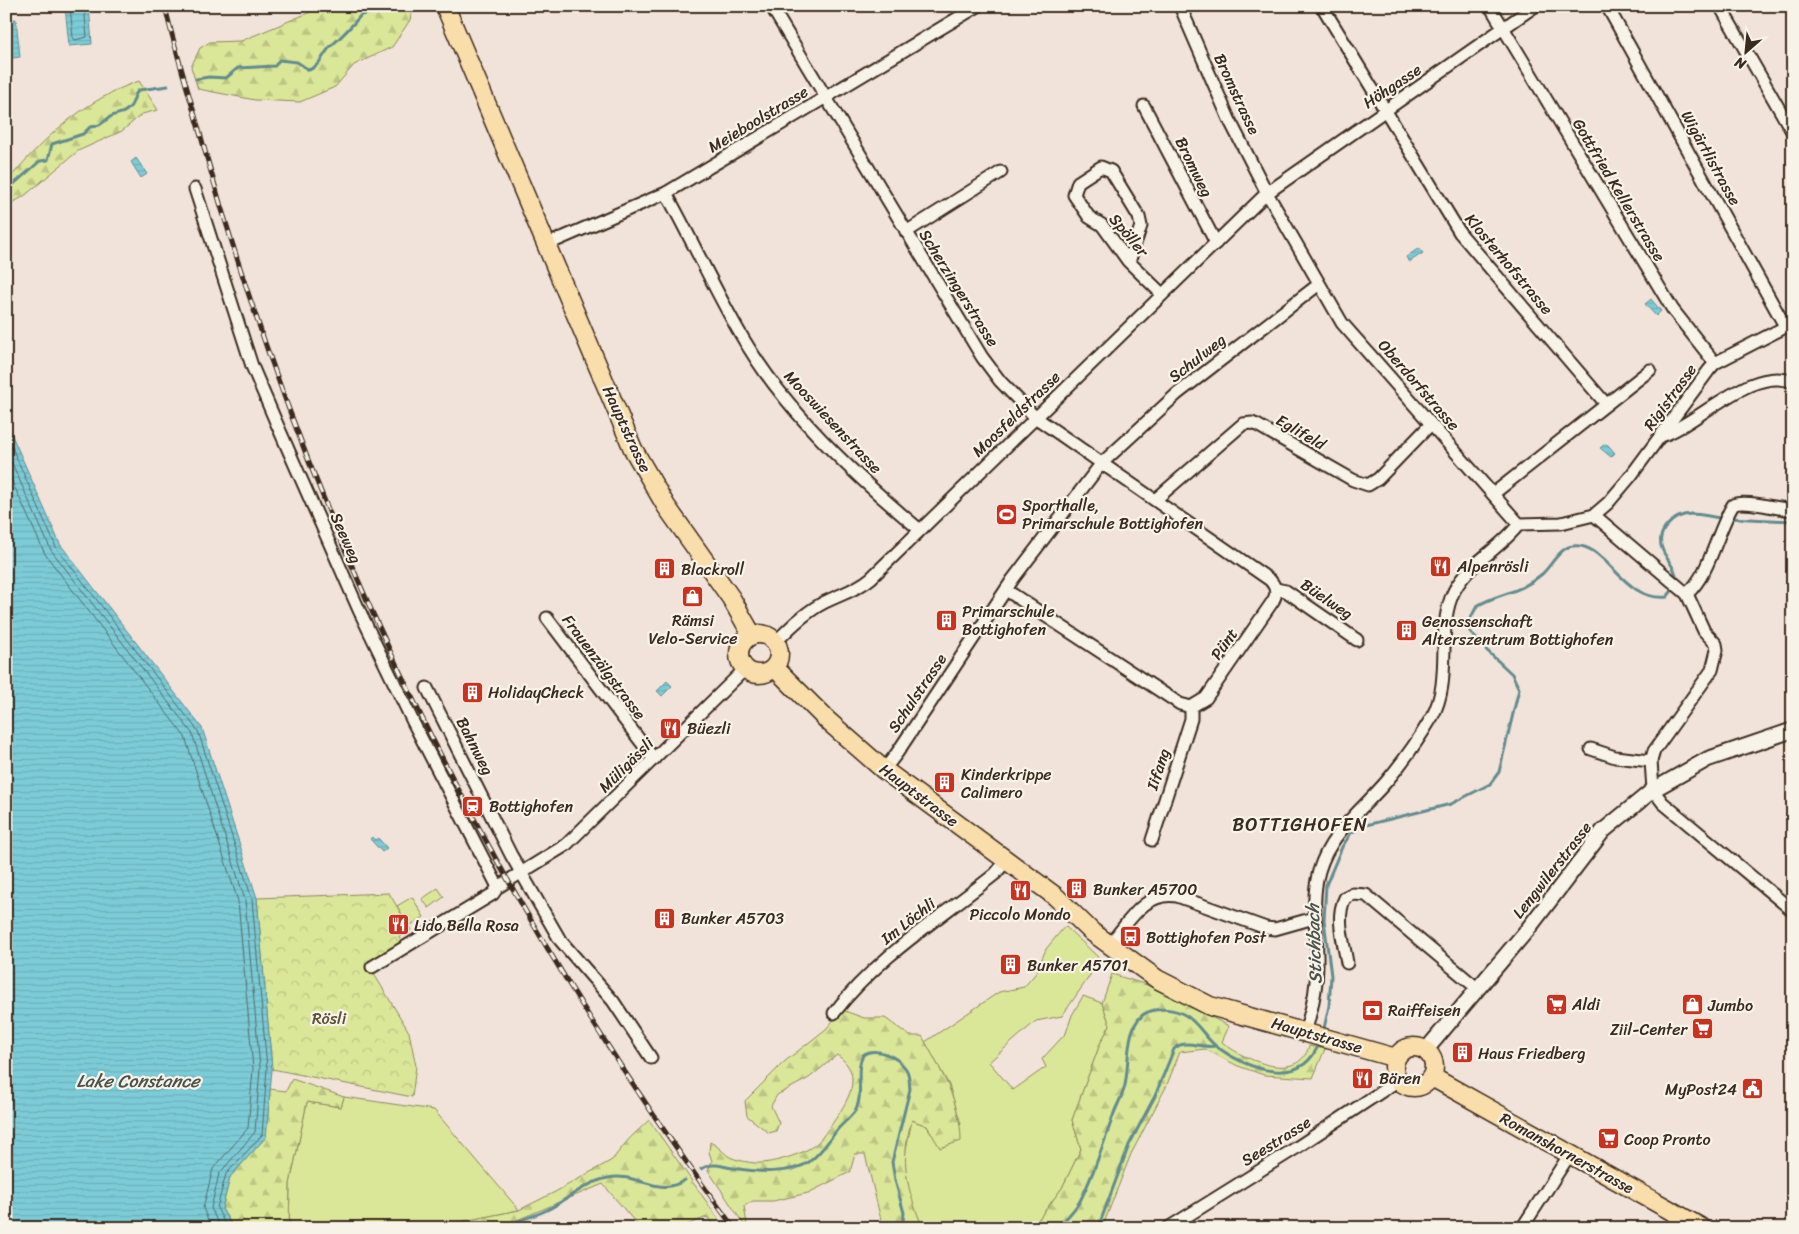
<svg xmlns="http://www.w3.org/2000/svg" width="1799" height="1234" font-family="Sriracha,sans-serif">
<defs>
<pattern id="forest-firs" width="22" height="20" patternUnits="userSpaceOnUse" patternTransform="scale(1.25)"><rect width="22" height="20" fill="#dae698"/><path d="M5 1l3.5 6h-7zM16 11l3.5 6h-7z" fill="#bcc583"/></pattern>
<pattern id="park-crowns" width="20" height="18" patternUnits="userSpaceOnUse" patternTransform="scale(1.25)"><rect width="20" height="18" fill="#dae698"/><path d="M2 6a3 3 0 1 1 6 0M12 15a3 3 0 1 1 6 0" fill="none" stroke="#bcc583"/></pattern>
<pattern id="water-rules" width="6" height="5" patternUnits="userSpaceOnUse" patternTransform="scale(1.25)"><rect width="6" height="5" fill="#7cccd8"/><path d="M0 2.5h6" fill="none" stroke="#6cafb9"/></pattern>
</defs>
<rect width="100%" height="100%" fill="#f2e3da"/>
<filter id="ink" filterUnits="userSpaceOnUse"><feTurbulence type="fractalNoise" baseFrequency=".02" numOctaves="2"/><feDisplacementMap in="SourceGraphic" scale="10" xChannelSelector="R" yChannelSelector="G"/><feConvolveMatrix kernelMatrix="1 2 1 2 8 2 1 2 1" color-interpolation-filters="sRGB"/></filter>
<g filter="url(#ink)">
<g fill="#dae698" stroke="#8a885b">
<polygon points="438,888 444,897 429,908 422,899"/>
<polygon points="412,897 424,917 409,926 397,906"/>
<polygon points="1065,926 1098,957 1089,977 1062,1016 1036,1021 989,1062 1013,1090 1046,1067 1042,1059 1066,1033 1072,1015 1083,996 1102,1003 1110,1025 1100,1044 1072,1120 1081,1149 1062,1188 1032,1228 923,1228 910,1198 904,1159 912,1120 927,1126 940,1147 961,1124 949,1085 925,1042 999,992 1024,987 1036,973 1046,949"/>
<polygon points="344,1097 434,1110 519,1210 431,1228 289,1228 290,1184 307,1102 341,1107"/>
</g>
<g fill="url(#forest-firs)" stroke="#8a885b">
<polygon points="325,6 413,6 410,20 392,47 354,65 335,87 300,102 255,100 198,89 191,67 200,48 210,42 241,41"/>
<path d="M139 81 158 110 142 114 122 131 78 151 23 197 6 206V179L10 178C45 136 87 99 139 81Z"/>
<path d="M1112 974 1147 985 1229 1026 1222 1042C1243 1059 1298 1085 1309 1046L1325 1049 1313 1078 1264 1075 1238 1066 1205 1049 1180 1052 1166 1087 1131 1154 1102 1228H1032L1062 1188 1081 1149 1072 1120 1100 1044 1110 1025 1102 1003Z"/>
<path d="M842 1010 864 1018H885L910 1036H922C940 1069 961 1102 961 1141L940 1148 927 1126 912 1120C899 1160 907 1190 923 1228H883L865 1154H855L850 1172 808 1193 773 1201H753L744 1206 747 1224 744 1225 708 1170 712 1161 709 1152 710 1142C718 1146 722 1151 728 1156 734 1160 754 1164 762 1163 776 1162 808 1153 818 1142 823 1137 827 1130 832 1124 847 1102 866 1075 837 1055L809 1078 777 1095 771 1106 779 1123 776 1131 769 1133 747 1116 745 1101 784 1062 826 1029Z"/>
<polygon points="292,1079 344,1097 341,1107 307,1102 290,1184 289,1228 234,1228 222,1209 230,1177 266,1137 270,1089 286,1091"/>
<polygon points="649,1120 725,1228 716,1228 707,1217 679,1228 640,1228 603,1184 498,1228 431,1228 519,1210 555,1192 612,1160 629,1139"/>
</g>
<polygon fill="url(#park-crowns)" stroke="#8a885b" points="389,893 411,930 399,937 402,943 368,964 409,1032 416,1066 412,1097 272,1069 257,898"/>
<g fill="url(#water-rules)" stroke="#628b8e">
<polygon points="65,6 89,6 92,44 69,46"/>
<polygon points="16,19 20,57 6,59 6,20"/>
<polygon points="136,158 147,174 141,178 131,162"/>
<polygon points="1419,248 1423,253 1409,262 1406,257"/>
<polygon points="1651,299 1661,311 1656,316 1645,304"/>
<polygon points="6,422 60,544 202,728 257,898 272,1069 266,1137 230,1177 222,1209 233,1228 6,1228"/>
<polygon points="1605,444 1608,445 1615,453 1611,457 1600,448"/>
<polygon points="667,681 672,686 662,696 657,691"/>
<polygon points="372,837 375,840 378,838 387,848 382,852 370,839"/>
</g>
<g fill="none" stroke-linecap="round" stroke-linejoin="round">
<g stroke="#556b68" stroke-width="1">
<polyline points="70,6 73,38 75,40 87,37 84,6"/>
<polyline points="6,434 56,547 198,731 252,899 267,1068 262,1135 226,1174 217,1208 227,1228"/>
<polyline points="6,450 51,550 192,733 245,900 260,1068 255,1132 219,1174 211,1208 220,1228"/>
<polyline points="6,468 45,554 185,737 238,901 253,1069 248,1128 213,1169 203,1208 211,1228"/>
</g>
<g stroke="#628b8e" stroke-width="3">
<path d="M196 79 209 77 226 78 238 68 275 66 279 60 297 62 309 70C320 66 322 56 330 47 341 37 351 27 361 15L374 12 380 6"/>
<path d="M6 191 40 161 48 160 52 144 83 134 90 127C101 126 102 123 110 117 116 113 124 115 130 107 135 101 133 95 139 90L168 86"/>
<polyline points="1728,518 1793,521"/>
<path d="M1676 582C1679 572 1667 560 1663 551 1654 532 1673 515 1691 514 1701 514 1712 517 1722 518"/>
<path d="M1323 1033 1329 1006 1331 976 1324 920 1326 885 1342 847 1351 833 1362 826 1451 804 1490 784 1499 772 1519 689 1512 674 1482 646 1469 630V621L1477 606C1500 592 1518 595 1542 574 1551 566 1560 547 1573 546 1606 541 1622 602 1667 597L1674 588"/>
<path d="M701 1169C714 1162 719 1166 733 1168 755 1172 790 1175 809 1162 821 1153 828 1142 837 1130 842 1124 850 1118 855 1111 865 1094 854 1072 863 1055 876 1046 898 1057 906 1069 910 1075 909 1082 910 1089L892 1162 895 1180 904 1213 902 1228"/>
<path d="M496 1228C513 1222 531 1218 547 1210 567 1200 586 1182 608 1178 638 1172 658 1198 685 1180"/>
<path d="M1058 1228C1065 1219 1074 1211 1080 1201 1094 1174 1103 1145 1113 1116 1116 1106 1123 1096 1125 1085 1130 1064 1124 1022 1148 1012 1159 1007 1175 1009 1185 1015 1198 1022 1205 1038 1217 1047 1247 1069 1302 1090 1319 1043"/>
<path d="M1098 1228 1129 1145 1155 1096 1174 1049C1185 1038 1202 1049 1215 1046"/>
</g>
<defs>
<g id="minor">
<path d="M771 6 982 357 1000 381 1035 417 1270 580C1276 587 1278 593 1273 601L1206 698 1191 707 1180 704 1006 590"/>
<polyline points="1180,6 1229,119 1267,193 1342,323 1519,524 1561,523 1594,515 1608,503 1630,477 1709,370 1715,363 1793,323"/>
<polyline points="1322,6 1460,233 1606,404"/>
<polyline points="1490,6 1673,310 1715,363"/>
<polyline points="1607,6 1785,326"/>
<polyline points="1720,6 1793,133"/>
<polyline points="1144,106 1216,243"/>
<polyline points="195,189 252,366 276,422 359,610 413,722 498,887"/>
<path d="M666 193C704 261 734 337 784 397 823 446 872 490 920 530"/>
<polyline points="906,232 1001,172"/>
<polyline points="548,244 666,193 978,6"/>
<polyline points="1129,262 1141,226 1139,217 1111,171 1101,167 1078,182 1074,195 1089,217 1102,225 1128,261 1162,294"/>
<path d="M1661 436C1700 423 1751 365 1793 382"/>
<polyline points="1493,494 1650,370"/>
<polyline points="1155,500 1243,424 1252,423 1257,425 1353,480 1368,485 1378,479 1431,424"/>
<polyline points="1594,515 1687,594 1704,631 1716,644 1717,650 1712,670 1654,751 1651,761 1653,790 1663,803 1793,911"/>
<polyline points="1276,589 1286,591 1357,640"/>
<path d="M1687 594C1711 572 1716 533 1733 505 1742 499 1779 509 1793 510"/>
<polyline points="547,618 654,759"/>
<path d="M776 642C790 627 807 611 825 602 841 594 857 590 871 578L1267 193 1535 6"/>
<polyline points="427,688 511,855 560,940 613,1001 651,1058"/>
<polyline points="1591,749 1615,757 1651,761"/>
<polyline points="884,770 897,753 1013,579 1101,464 1177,394 1318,285"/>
<polyline points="1152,840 1191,719 1191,707"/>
<path d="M1115 938C1131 918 1147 891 1177 896L1266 928 1275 929 1314 918"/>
<path d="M1347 963C1344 943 1335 917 1345 898L1353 894 1366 895 1478 989"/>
<polyline points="372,967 493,894 498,887 566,845 745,669"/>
<path d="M834 1013C877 957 940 918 995 874L1007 860"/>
<path d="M1305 1032C1312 1010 1317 989 1317 965 1318 934 1310 903 1319 871 1330 833 1361 811 1386 782 1403 762 1419 739 1432 717 1452 681 1437 636 1451 598 1463 565 1499 551 1519 524"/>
<polyline points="1168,1228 1296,1148 1399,1080"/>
<polyline points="1522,1228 1570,1154"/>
</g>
<polyline id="tertiary" points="1426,1050 1528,929 1603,831 1653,790 1708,759 1793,730"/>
<g id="primary">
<polyline points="445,6 633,449 666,506 731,598 752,635"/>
<circle cx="759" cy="654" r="20"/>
<polyline points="775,668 828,721 884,770 1055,896 1092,932 1157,979 1210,1006 1396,1058"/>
<circle cx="1414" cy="1067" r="20"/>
<polyline points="1432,1077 1702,1228"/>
</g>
</defs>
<use href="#minor" stroke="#3b2a1e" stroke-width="15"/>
<use href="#tertiary" stroke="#3b2a1e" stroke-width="18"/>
<use href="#primary" stroke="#3b2a1e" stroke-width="21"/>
<use href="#minor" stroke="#f7f3e8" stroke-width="11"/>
<use href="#tertiary" stroke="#f7f3e8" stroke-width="14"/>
<use href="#primary" stroke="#f9ddab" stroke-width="18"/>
<defs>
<path id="rail" d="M165 6C176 55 192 103 205 151 313 538 494 905 734 1228"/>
</defs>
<use href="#rail" stroke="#3b2a1e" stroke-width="5"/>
<use href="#rail" stroke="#f7f3e8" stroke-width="3" stroke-dasharray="9" stroke-linecap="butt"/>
</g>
</g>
<defs>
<symbol id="stadium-square" viewBox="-11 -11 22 22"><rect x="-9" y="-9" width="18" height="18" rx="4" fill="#c8321e" stroke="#f7f3e8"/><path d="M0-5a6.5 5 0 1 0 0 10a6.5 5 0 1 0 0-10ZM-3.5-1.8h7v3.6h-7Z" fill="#fff"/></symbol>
<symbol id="restaurant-square" viewBox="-11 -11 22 22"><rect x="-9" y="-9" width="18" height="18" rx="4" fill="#c8321e" stroke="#f7f3e8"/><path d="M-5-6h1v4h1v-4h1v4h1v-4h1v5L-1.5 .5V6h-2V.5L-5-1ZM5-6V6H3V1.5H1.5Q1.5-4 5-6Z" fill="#fff"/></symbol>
<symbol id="building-square" viewBox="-11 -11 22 22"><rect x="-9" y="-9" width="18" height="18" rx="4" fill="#c8321e" stroke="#f7f3e8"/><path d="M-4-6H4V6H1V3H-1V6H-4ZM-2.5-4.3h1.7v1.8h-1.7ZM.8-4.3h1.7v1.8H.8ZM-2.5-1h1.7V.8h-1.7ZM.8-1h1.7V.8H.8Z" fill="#fff"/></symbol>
<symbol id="shop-square" viewBox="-11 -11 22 22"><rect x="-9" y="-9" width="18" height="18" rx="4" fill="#c8321e" stroke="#f7f3e8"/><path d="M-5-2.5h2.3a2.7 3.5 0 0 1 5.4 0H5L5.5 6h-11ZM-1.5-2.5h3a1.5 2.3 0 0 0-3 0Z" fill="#fff"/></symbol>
<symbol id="station-square" viewBox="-11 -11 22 22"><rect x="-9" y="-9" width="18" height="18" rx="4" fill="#c8321e" stroke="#f7f3e8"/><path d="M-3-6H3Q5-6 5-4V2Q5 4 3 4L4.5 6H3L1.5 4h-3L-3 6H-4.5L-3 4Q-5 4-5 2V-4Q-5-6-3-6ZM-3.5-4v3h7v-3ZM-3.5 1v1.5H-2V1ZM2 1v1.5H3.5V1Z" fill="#fff"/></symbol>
<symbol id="bus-square" viewBox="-11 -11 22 22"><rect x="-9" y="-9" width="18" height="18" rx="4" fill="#c8321e" stroke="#f7f3e8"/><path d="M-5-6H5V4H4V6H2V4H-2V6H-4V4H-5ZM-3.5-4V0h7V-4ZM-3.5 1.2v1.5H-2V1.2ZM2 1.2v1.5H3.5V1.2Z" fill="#fff"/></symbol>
<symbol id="supermarket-square" viewBox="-11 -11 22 22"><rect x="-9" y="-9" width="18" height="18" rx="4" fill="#c8321e" stroke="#f7f3e8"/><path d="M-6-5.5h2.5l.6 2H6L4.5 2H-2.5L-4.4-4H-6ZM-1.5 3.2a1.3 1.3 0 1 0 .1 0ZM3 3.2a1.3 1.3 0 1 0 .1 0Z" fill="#fff"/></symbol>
<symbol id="bank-square" viewBox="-11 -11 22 22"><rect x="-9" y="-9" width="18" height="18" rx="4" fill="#c8321e" stroke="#f7f3e8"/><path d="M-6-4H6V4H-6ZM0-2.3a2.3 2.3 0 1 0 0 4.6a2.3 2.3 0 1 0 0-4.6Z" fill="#fff"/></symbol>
<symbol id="civic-square" viewBox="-11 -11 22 22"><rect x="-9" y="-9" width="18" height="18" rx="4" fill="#c8321e" stroke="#f7f3e8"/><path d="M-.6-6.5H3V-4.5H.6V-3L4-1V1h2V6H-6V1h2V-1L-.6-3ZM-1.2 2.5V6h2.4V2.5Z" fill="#fff"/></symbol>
</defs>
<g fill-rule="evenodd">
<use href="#stadium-square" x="994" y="502" width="25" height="25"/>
<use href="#restaurant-square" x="1428" y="554" width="25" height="25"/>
<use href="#building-square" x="652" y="556" width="25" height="25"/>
<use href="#shop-square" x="680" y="584" width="25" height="25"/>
<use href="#building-square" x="934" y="608" width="25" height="25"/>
<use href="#building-square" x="1394" y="618" width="25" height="25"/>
<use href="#building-square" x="460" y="680" width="25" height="25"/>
<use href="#restaurant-square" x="658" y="716" width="25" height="25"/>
<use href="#building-square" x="932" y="770" width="25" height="25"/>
<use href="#station-square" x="460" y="794" width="25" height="25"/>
<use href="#building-square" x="1064" y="876" width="25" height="25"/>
<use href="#restaurant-square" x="1008" y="878" width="25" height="25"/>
<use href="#building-square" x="652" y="906" width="25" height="25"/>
<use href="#restaurant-square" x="386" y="912" width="25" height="25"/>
<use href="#bus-square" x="1118" y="924" width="25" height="25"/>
<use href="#building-square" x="998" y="952" width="25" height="25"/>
<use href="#supermarket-square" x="1544" y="992" width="25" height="25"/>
<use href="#shop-square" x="1680" y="992" width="25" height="25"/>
<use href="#bank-square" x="1360" y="998" width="25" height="25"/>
<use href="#supermarket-square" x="1690" y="1016" width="25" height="25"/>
<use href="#building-square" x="1450" y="1040" width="25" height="25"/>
<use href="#restaurant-square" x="1350" y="1066" width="25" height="25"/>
<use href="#civic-square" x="1740" y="1076" width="25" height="25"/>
<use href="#supermarket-square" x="1596" y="1126" width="25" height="25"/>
</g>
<g text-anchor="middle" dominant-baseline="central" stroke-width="4.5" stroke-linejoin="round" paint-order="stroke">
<g font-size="16" fill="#3b2a1e" stroke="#f7f3e8">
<text transform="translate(1392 86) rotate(-34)">Höhgasse</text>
<text transform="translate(1237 94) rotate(65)">Bromstrasse</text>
<text transform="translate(758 119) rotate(-31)">Meieboolstrasse</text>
<text transform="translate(1711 158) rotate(61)">Wigärtlistrasse</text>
<text transform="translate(1194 167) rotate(64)">Bromweg</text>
<text transform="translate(1619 190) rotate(59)">Gottfried Kellerstrasse</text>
<text transform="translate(1129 235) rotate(50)">Spöller</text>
<text transform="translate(1509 264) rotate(50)">Klosterhofstrasse</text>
<text transform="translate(959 288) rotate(58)">Scherzingerstrasse</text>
<text transform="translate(1197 358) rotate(-38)">Schulweg</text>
<text transform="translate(1419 385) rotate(49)">Oberdorfstrasse</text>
<text transform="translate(1670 397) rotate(-54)">Rigistrasse</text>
<text transform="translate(1016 414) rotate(-44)">Moosfeldstrasse</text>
<text transform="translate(833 422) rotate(47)">Mooswiesenstrasse</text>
<text transform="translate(627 429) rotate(65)">Hauptstrasse</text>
<text transform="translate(1301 432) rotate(30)">Eglifeld</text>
<text transform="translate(346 538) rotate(66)">Seeweg</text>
<text transform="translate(1327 599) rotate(34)">Büelweg</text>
<text transform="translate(1224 644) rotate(-55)">Pünt</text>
<text transform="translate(604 667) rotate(53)">Frauenzälgstrasse</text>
<text transform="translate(917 693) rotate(-56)">Schulstrasse</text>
<text transform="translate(475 746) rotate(63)">Bahnweg</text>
<text transform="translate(626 765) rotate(-45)">Müligässli</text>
<text transform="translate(1158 769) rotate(-72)">Iifang</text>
<text transform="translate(919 795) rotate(37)">Hauptstrasse</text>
<text transform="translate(1552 870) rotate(-52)">Lengwilerstrasse</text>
<text transform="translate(908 921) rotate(-38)">Im Löchli</text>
<text transform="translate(1317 1035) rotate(16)">Hauptstrasse</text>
<text transform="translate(1276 1141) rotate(-32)">Seestrasse</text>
<text transform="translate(1567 1153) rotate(29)">Romanshornerstrasse</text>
</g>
<g font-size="16" fill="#3b2a1e" stroke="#f7f3e8" text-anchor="start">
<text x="1022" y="505">Sporthalle,<tspan x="1022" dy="18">Primarschule Bottighofen</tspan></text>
<text x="1457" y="566">Alpenrösli</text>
<text x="681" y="569">Blackroll</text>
<text x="962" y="611">Primarschule<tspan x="962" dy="18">Bottighofen</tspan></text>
<text x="693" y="620" text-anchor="middle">Rämsi<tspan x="693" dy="18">Velo-Service</tspan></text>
<text x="1422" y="621">Genossenschaft<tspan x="1422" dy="18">Alterszentrum Bottighofen</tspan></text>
<text x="488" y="692">HolidayCheck</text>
<text x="687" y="728">Büezli</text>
<text x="961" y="774">Kinderkrippe<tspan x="961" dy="18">Calimero</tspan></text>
<text x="489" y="806">Bottighofen</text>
<text x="1093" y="889">Bunker A5700</text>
<text x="1020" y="914" text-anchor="middle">Piccolo Mondo</text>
<text x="681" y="918">Bunker A5703</text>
<text x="414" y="925">Lido Bella Rosa</text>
<text x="1146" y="937">Bottighofen Post</text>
<text x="1027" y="965">Bunker A5701</text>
<text x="1572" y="1004">Aldi</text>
<text x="1708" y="1005">Jumbo</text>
<text x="1388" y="1010">Raiffeisen</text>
<text x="1687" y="1029" text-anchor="end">Ziil-Center</text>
<text x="1478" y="1053">Haus Friedberg</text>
<text x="1379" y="1078">Bären</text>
<text x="1737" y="1089" text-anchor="end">MyPost24</text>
<text x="1624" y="1139">Coop Pronto</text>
</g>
<g font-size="16" fill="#5b5036" stroke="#f7f3e8">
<text x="329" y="1018">Rösli</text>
</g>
<g font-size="18" font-style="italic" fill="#4b524c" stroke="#f7f3e8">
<text transform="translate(1314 944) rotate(-92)">Stichbach</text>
<text x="138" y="1081">Lake Constance</text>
</g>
<g font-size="19" letter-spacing="1" fill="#3b2a1e" stroke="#f7f3e8">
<text x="1300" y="824">BOTTIGHOFEN</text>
</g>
</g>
<rect width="1799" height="1234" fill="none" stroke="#f7f3e8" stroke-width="25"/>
<rect x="12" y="12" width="1774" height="1209" fill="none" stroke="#3b2a1e" stroke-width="2" filter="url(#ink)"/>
<g transform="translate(1746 52) rotate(207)" stroke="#f7f3e8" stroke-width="4" paint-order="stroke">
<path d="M0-4L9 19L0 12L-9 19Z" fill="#3b2a1e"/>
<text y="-8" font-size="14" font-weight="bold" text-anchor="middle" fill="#3b2a1e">N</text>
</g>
</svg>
